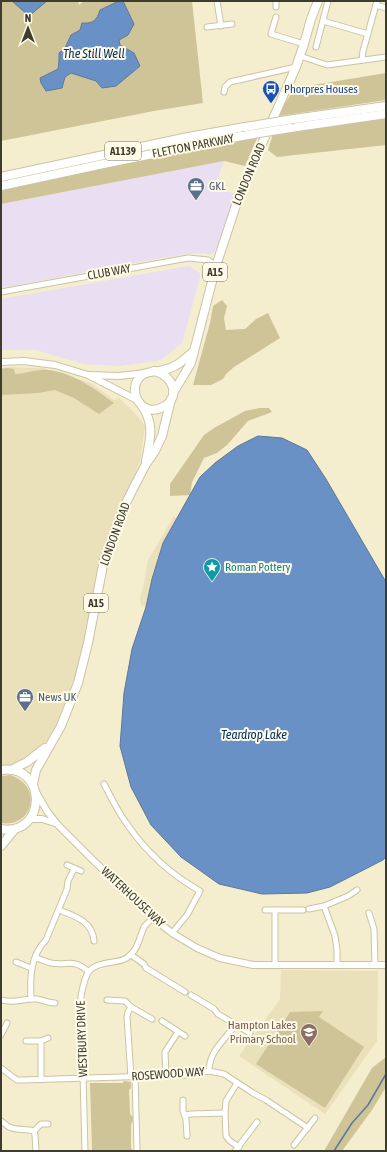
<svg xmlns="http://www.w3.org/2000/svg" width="387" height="1152" font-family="'Asap Condensed',sans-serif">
<rect width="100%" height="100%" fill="#f4eece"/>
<g fill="#eae1ba">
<polygon points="9,367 43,368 91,383 114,400 119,398 134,412 145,426 140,462 105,546 79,665 60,720 45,743 25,761 8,766 1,766 1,368"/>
<polygon points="281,970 378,971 377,1041 325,1114 239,1056 280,999"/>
</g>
<g fill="#eadef2">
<polygon points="224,161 215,186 235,194 219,246 214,253 211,254 199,253 178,255 1,288 1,204"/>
<polygon points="189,266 201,274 182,343 161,360 121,366 84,364 36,350 1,350 1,299"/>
</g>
<g fill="#cec498" fill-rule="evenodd">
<path d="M3 1H12L29 16 47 1H78L79 5 84 1H192L203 103 154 111 1 141V3ZM101 10 128 35 119 40 120 45 134 53 140 66 129 74 96 81 71 73 65 77 40 78 58 69 59 61V53L66 46 71 35 80 30 98 17Z"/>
<polygon points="386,73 386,100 279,116 282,108 295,88"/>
<polygon points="386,118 386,145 277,157 268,150 273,134"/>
<polygon points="258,136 245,166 224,161 1,204 1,190 109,166"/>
<polygon points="222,300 227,306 224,318 226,330 245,329 256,319 268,313 280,338 234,367 226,374 223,379 211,385 193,385 210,323 213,306"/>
<path d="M7 368 14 369 15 374C27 374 35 369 48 370 72 372 95 389 114 403L99 414 74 398 55 390 38 393 1 395V369Z"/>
<polygon points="260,408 269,408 272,412 248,421 227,445 217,453 204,458 192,482 190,495 170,496 170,484 204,435 214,428 245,411"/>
<path d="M10 775C44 786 33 828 1 823V776Z"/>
<polygon points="323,1011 319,1017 364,1047 325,1108 256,1064 290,1012"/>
<polygon points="386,1057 386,1087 372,1110 342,1151 324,1151 372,1068"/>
<polygon points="124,1081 131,1082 131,1088 129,1090 130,1114 133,1117 133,1121 131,1124 131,1148 133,1151 92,1151 90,1083 123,1083"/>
</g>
<polygon fill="#eae0bb" points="174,516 177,519 163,543 152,579 146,607 141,605 140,597 144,584 148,560"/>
<g fill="#6a91c5" stroke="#5d7898">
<polygon points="12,1 47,1 29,16"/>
<path d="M119 1H123L134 24 128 35 119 40 120 45 134 53 140 66 116 86 102 88 96 81 71 73 65 77 62 88 46 91 41 83 40 78 58 69 59 61V53L66 46 71 35 80 30 82 23C93 24 97 20 100 10Z"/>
<polygon points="258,436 282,438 307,450 326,479 386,582 386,857 383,860 330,887 307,893 262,894 219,884 181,857 151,825 131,787 120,746 124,693 132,649 146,607 152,579 163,543 200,477 215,463 238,446"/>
</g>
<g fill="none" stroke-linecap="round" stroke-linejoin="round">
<polyline stroke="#5d7898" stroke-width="1.5" points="334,1151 352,1123 368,1105 386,1074"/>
<defs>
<g id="minor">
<polyline points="217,1 221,26"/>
<polyline points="276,1 276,7"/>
<polyline points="376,5 386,8"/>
<polyline points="276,17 271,34 304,44"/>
<polyline points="323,21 368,34"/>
<polyline points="207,27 232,24"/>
<polyline points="316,47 328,1"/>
<polyline points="300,56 327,65 386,57"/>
<polyline points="362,60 363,51 377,1"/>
<polyline points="224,92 225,87 230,82 296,67"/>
<polyline points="1,292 188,258 208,260 216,266"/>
<path d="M104 784C111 797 118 812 127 824 146 852 170 874 200 891L187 915 172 933"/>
<polyline points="67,865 81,871"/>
<polyline points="324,906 348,896 357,890"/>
<polyline points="309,909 324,906 335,936 337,950 337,965"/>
<path d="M59 910C74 916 93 921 94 941"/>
<polyline points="265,910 275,910 275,965"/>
<polyline points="275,910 303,910"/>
<polyline points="369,913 374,929 375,965"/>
<polyline points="131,955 144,964 146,968 185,992"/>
<path d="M36 958C41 959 46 962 51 963 68 966 72 958 88 971"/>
<polyline points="16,962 31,968"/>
<polyline points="191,995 214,1009 218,1014 250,1033"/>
<path d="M31 999C30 978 30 956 46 940L67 889 68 881 74 869"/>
<path d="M2 1000C13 1004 24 998 37 999 44 1000 47 1003 55 1003"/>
<polyline points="107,1000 125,1001 131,1007 152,1019"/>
<polyline points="162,1021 185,1036"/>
<polyline points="1,1035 7,1023"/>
<polyline points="26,1041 41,1041 48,1038"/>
<polyline points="1,1068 17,1080 23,1080 187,1075 209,1071 224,1074 253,1093 266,1100 308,1128"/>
<path d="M209 1071C209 1051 225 1040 236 1024"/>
<polyline points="166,1075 165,1052 178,1032"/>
<polyline points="135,1076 137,1151"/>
<polyline points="131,1077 127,1017 128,1012 131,1007"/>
<polyline points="41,1079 41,1041"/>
<polyline points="237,1083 226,1101 225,1113 226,1136 230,1141 239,1147"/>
<polyline points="183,1100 183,1111 186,1119 187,1136"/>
<polyline points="186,1115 191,1114 225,1113"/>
<path d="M1 1121C4 1123 7 1126 9 1127 17 1131 26 1128 34 1131L35 1135 36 1151"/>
<polyline points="34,1131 41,1124 48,1124"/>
<polyline points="294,1145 315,1118"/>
<path d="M85 1151 81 996C86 972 87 965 113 962 120 961 126 960 130 955 138 949 140 936 144 927 146 924 150 921 153 918"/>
<polyline points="235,1151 257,1122"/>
</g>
<g id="tertiary">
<polyline points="1,362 24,361 55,365 88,375 137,400"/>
<polyline points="89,375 119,376 146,373"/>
<polyline points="36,792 47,811 57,824 94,861 153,918 172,933 197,948 220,958 253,965 386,965"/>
<polyline points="30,819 42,819 55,823"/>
</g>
<g id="primary">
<path d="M154 371C174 375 182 399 161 408 141 417 125 389 142 375 148 371 156 372 163 370 176 368 185 359 194 351"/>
<polyline points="173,393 191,363 216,266 240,193 296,67 304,44 311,19 318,1"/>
<path d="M142 406C155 425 150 439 146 461"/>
<path d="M1 770C48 763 47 837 1 829"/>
<polyline points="11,770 27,762 45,748"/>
<polyline points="33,784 36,770 61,726 78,683 88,643 104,560 125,505 135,485 146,464 155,451 162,436 171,399"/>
<polyline points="1,846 15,829"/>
</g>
<g id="trunk">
<polyline points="294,119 386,106"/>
<polyline points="290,128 386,114"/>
<polyline points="1,177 188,137 245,127"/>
<polyline points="1,186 108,163 242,136"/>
</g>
</defs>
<use href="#minor" stroke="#cac4a5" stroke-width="7"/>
<use href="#tertiary" stroke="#cac4a5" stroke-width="8"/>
<use href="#primary" stroke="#cac4a5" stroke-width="10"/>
<use href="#trunk" stroke="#cac4a5" stroke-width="10"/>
<use href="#minor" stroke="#fff" stroke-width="5"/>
<use href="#tertiary" stroke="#fff" stroke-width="6"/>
<use href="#primary" stroke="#fff" stroke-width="8"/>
<use href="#trunk" stroke="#fff" stroke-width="8"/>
<defs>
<g id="trunk-bridge">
<polyline points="245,127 294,119"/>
<polyline points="242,136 290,128"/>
</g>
</defs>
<use href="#trunk-bridge" stroke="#cac4a5" stroke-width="10" stroke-linecap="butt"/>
<use href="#trunk-bridge" stroke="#fff" stroke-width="8"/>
</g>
<defs>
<symbol id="bus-pin" viewBox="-11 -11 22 30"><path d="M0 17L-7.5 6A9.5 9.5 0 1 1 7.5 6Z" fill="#1a4fb4" stroke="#fffbe8"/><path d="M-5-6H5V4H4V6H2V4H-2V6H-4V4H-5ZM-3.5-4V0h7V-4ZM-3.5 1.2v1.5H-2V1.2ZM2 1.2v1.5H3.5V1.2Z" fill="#fff"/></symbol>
<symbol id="office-pin" viewBox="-11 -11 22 30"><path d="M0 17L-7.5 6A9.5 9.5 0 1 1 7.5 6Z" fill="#5c6f8a" stroke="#fffbe8"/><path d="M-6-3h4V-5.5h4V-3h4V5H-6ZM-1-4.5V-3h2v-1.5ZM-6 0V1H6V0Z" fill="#fff"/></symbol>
<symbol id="sight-pin" viewBox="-11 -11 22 30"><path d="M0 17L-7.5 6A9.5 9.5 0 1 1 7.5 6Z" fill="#0f9aa8" stroke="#fffbe8"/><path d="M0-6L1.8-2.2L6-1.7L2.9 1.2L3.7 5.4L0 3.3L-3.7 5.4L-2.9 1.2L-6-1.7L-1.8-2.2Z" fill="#fff"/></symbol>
<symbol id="school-pin" viewBox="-11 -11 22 30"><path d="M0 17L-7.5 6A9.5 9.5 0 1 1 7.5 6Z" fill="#8d6e63" stroke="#fffbe8"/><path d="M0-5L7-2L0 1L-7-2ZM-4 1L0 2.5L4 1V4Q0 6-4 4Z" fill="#fff"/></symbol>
</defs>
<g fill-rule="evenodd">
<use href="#bus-pin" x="261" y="79" width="20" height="27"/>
<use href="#office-pin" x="186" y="176" width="20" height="27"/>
<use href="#sight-pin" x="202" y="557" width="20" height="27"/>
<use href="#office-pin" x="15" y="687" width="20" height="27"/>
<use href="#school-pin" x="299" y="1022" width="20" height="27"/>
</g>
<g text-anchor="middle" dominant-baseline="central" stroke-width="4" stroke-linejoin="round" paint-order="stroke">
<g fill="#fffbe8" stroke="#787566" stroke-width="1">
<rect x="105" y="142" width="36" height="18" rx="3"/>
<rect x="203" y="263" width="24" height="18" rx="3"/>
<rect x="84" y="594" width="24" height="18" rx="3"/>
</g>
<g font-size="11" font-weight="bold" fill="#3e3c2f">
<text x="123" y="151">A1139</text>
<text x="215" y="272">A15</text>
<text x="96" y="603">A15</text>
</g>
<g font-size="12" fill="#164399" stroke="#fffbe8" text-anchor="start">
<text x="284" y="89">Phorpres Houses</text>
</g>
<g font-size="12" fill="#3e3c2f" stroke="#fffbe8">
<text transform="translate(193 146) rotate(-11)">FLETTON PARKWAY</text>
<text transform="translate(249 174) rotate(-67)">LONDON ROAD</text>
<text transform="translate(109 272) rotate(-10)">CLUB WAY</text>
<text transform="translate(115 534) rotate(-70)">LONDON ROAD</text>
<text transform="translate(133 897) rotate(43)">WATERHOUSE WAY</text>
<text transform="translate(82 1039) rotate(-92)">WESTBURY DRIVE</text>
<text transform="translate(168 1074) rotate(-4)">ROSEWOOD WAY</text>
</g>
<g font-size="12" fill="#4e5e75" stroke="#fffbe8" text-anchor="start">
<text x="209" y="186">GKL</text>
<text x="38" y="697">News UK</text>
</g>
<g font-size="12" fill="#0d838f" stroke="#fffbe8" text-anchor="start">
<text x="225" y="567">Roman Pottery</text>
</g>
<g font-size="12" fill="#785e54" stroke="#fffbe8" text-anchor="end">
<text x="296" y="1025">Hampton Lakes<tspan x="296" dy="14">Primary School</tspan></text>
</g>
<g font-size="13" font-style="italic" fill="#052f5f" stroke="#fffbe8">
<text x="94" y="53">The Still Well</text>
<text x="254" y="734">Teardrop Lake</text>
</g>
</g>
<rect width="387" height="1152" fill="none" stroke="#3e3c2f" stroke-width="4"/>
<g transform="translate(28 28)" stroke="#fffbe8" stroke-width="3" paint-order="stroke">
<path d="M0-3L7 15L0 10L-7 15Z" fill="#3e3c2f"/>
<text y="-6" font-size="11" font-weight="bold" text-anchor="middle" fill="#3e3c2f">N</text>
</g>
</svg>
